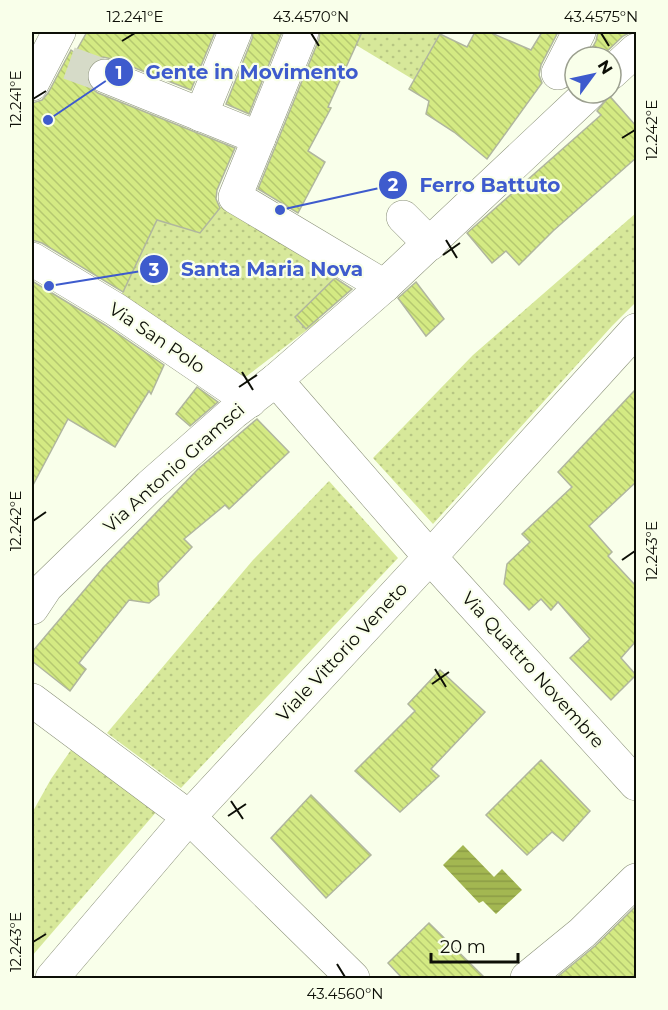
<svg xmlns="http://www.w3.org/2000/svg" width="668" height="1010" font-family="Montserrat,sans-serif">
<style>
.grass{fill:url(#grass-dots)}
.water{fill:url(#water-rules)}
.building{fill:url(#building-back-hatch);stroke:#b0b69e;stroke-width:1.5}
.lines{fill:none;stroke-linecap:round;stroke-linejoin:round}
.minor-tunnel{stroke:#d6dbc8;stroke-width:33;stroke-dasharray:33 16;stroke-linecap:butt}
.minor-casing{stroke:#8a9079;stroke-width:34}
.major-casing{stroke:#8a9079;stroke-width:34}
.minor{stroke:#fff;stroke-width:33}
.major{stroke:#fff;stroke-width:33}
.ticks{fill:none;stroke:#0d0f07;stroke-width:2}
.labels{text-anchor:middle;stroke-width:4.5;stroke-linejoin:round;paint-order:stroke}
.street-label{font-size:18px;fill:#0d0f07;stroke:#f9ffea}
.leader{fill:none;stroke:#3e5bcd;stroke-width:2}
.callout-dot{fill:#3e5bcd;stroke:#f9ffea;stroke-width:2}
.mark-label{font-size:18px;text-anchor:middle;font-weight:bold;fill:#fff}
.callout-label{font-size:20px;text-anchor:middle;font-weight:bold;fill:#3e5bcd;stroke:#f9ffea;stroke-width:4.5;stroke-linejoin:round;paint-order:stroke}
.neatline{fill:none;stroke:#0d0f07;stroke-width:2}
.ticks-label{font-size:15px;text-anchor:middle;fill:#0d0f07}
</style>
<defs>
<pattern id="grass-dots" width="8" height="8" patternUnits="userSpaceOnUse" patternTransform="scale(1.5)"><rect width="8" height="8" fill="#d7e89a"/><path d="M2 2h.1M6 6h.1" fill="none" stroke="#b7c683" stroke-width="1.8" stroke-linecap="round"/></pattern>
<pattern id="water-rules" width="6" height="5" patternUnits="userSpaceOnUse" patternTransform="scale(1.5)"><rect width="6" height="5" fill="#a3b751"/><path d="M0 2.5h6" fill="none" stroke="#8b9c45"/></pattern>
<pattern id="building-back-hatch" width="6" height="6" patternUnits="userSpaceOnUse" patternTransform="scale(1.5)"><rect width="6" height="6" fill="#d4ea83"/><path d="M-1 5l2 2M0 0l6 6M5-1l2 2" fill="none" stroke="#b5c870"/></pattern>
</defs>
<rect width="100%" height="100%" fill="#f9ffea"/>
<!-- grass -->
<g class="grass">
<polygon points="362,32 441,32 414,80 356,45"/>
<polygon points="228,198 343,270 305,308 320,320 239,382 117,304 157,220 200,233"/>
<polygon points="636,213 636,302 612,326 433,524 373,458 473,355"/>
<polygon points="329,481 398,558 181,788 107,733 253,560"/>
<polygon points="73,747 157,811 32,956 32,813 51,779"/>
</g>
<!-- water -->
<polygon class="water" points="463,845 494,877 502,869 522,890 496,914 483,901 479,903 443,865"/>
<!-- building -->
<g class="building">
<polygon points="87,32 215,32 191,90 112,59 103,57 93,62 87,70 87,79 91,88 98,93 235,148 217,190 216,199 220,208 200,233 157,220 123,292 42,243 32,240 32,103 42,100 48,93 71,50 75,53"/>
<polygon points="253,32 282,32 249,114 226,104 252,39"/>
<polygon points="320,32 362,32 328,107 331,108 308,151 325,162 298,213 258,189 319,39"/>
<polygon points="475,32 489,32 531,50 542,32 558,32 541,65 539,75 542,83 487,159 454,132 426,114 429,101 409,89 440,34 467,47"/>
<polygon points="598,32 636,32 631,32 623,36 601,57 587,57 596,41"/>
<polygon points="607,93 636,126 636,158 553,231 519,265 506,251 492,263 467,233 601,115 597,111 607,99"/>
<polygon points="335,278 352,289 306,329 295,317"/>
<polygon points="32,281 105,325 164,365 151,394 149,391 115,447 68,419 32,487"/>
<polygon points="416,282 444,319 426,336 398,298"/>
<polygon points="197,387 218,402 190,426 176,414"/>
<polygon points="636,389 636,482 589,526 612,552 608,556 636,586 636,641 621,658 636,675 611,700 570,658 590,639 558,602 551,610 541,599 529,610 504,584 507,564 530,542 522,534 572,487 558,472"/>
<polygon points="257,419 289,452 229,509 225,505 184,539 192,547 158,583 159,595 149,603 129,600 79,663 86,669 70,691 32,661 32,652 103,568 198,469"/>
<polygon points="440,670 485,712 431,769 439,776 400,812 355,771 415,711 408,704"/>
<polygon points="541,760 590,811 563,841 552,832 527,855 486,815"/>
<polygon points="311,795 371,855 326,898 271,838"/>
<polygon points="636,906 636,978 556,978 595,946"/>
<polygon points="429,923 485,978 402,978 388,963"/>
</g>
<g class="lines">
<!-- minor-tunnel -->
<polyline class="minor-tunnel" points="69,63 105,76"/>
<!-- minor casing -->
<g class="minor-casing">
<g id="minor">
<polyline points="302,32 235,197 384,286"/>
<polyline points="558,73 579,32"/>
<polyline points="611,73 636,50"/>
<polyline points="105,76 259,138"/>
<polyline points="32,84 59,32"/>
<polyline points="201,115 235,32"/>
<polyline points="403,217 430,244"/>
<polyline points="32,259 115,309 250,401"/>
<polyline points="276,380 430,557 636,784"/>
<polyline points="32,608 46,587 150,486 233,413 276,380 384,286 589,93"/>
<polyline points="32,700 189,817 353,978"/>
<polyline points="527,978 582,933 636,880"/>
</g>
</g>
<!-- major casing -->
<g class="major-casing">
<polyline id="major" points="52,978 189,817 430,557 636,330"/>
</g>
<!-- minor -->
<use href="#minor" class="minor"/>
<!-- major -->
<use href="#major" class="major"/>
</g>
<!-- ticks -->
<path class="ticks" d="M311 33 319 46M601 33 609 46M122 41 135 33M33 99 46 91M622 138 635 130M446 240 457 258M443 255 460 243M242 372 253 390M239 387 257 375M33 521 46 512M622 560 635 551M435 669 446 687M432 684 449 672M231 801 243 819M228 816 246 804M33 942 46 934M337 964 345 977"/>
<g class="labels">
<!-- street labels -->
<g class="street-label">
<text transform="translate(157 338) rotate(34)" y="6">Via San Polo</text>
<text transform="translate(174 468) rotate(-42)" y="6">Via Antonio Gramsci</text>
<text transform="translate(342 652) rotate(-47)" y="6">Viale Vittorio Veneto</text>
<text transform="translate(533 670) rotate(48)" y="6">Via Quattro Novembre</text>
</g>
</g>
<!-- callouts -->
<path class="leader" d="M48 120L119 72M280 210L393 185M49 286L154 269"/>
<g class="callout-dot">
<circle cx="48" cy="120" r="6"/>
<circle cx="280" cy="210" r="6"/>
<circle cx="49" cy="286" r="6"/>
<circle cx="119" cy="72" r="15"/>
<circle cx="393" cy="185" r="15"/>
<circle cx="154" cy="269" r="15"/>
</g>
<g class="mark-label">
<text x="119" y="79">1</text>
<text x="393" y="191">2</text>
<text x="154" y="276">3</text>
</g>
<g class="callout-label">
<text x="252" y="79">Gente in Movimento</text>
<text x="490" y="192">Ferro Battuto</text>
<text x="272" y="276">Santa Maria Nova</text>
</g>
<!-- border -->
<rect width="668" height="1010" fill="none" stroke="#f9ffea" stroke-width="66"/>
<!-- north arrow -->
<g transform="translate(593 75) rotate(57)"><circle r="28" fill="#f9ffea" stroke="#9b9f8f" stroke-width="1.5"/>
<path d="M0-4.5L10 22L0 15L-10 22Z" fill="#3e5bcd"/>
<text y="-9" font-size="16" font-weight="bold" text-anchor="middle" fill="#0d0f07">N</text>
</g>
<!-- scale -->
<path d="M431 953v9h87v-9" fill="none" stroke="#0d0f07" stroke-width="3"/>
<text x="440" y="953" font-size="18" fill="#0d0f07" stroke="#f9ffea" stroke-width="4.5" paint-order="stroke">20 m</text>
<rect x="33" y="33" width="602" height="944" class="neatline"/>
<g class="ticks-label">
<text x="135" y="22">12.241°E</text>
<text x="311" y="22">43.4570°N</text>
<text x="601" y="22">43.4575°N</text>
<text transform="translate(16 99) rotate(-90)" y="5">12.241°E</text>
<text transform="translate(652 130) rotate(-90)" y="5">12.242°E</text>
<text transform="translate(16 521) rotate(-90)" y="5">12.242°E</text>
<text transform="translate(652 551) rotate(-90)" y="5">12.243°E</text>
<text transform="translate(16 942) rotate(-90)" y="5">12.243°E</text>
<text x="345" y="999">43.4560°N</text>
</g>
</svg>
